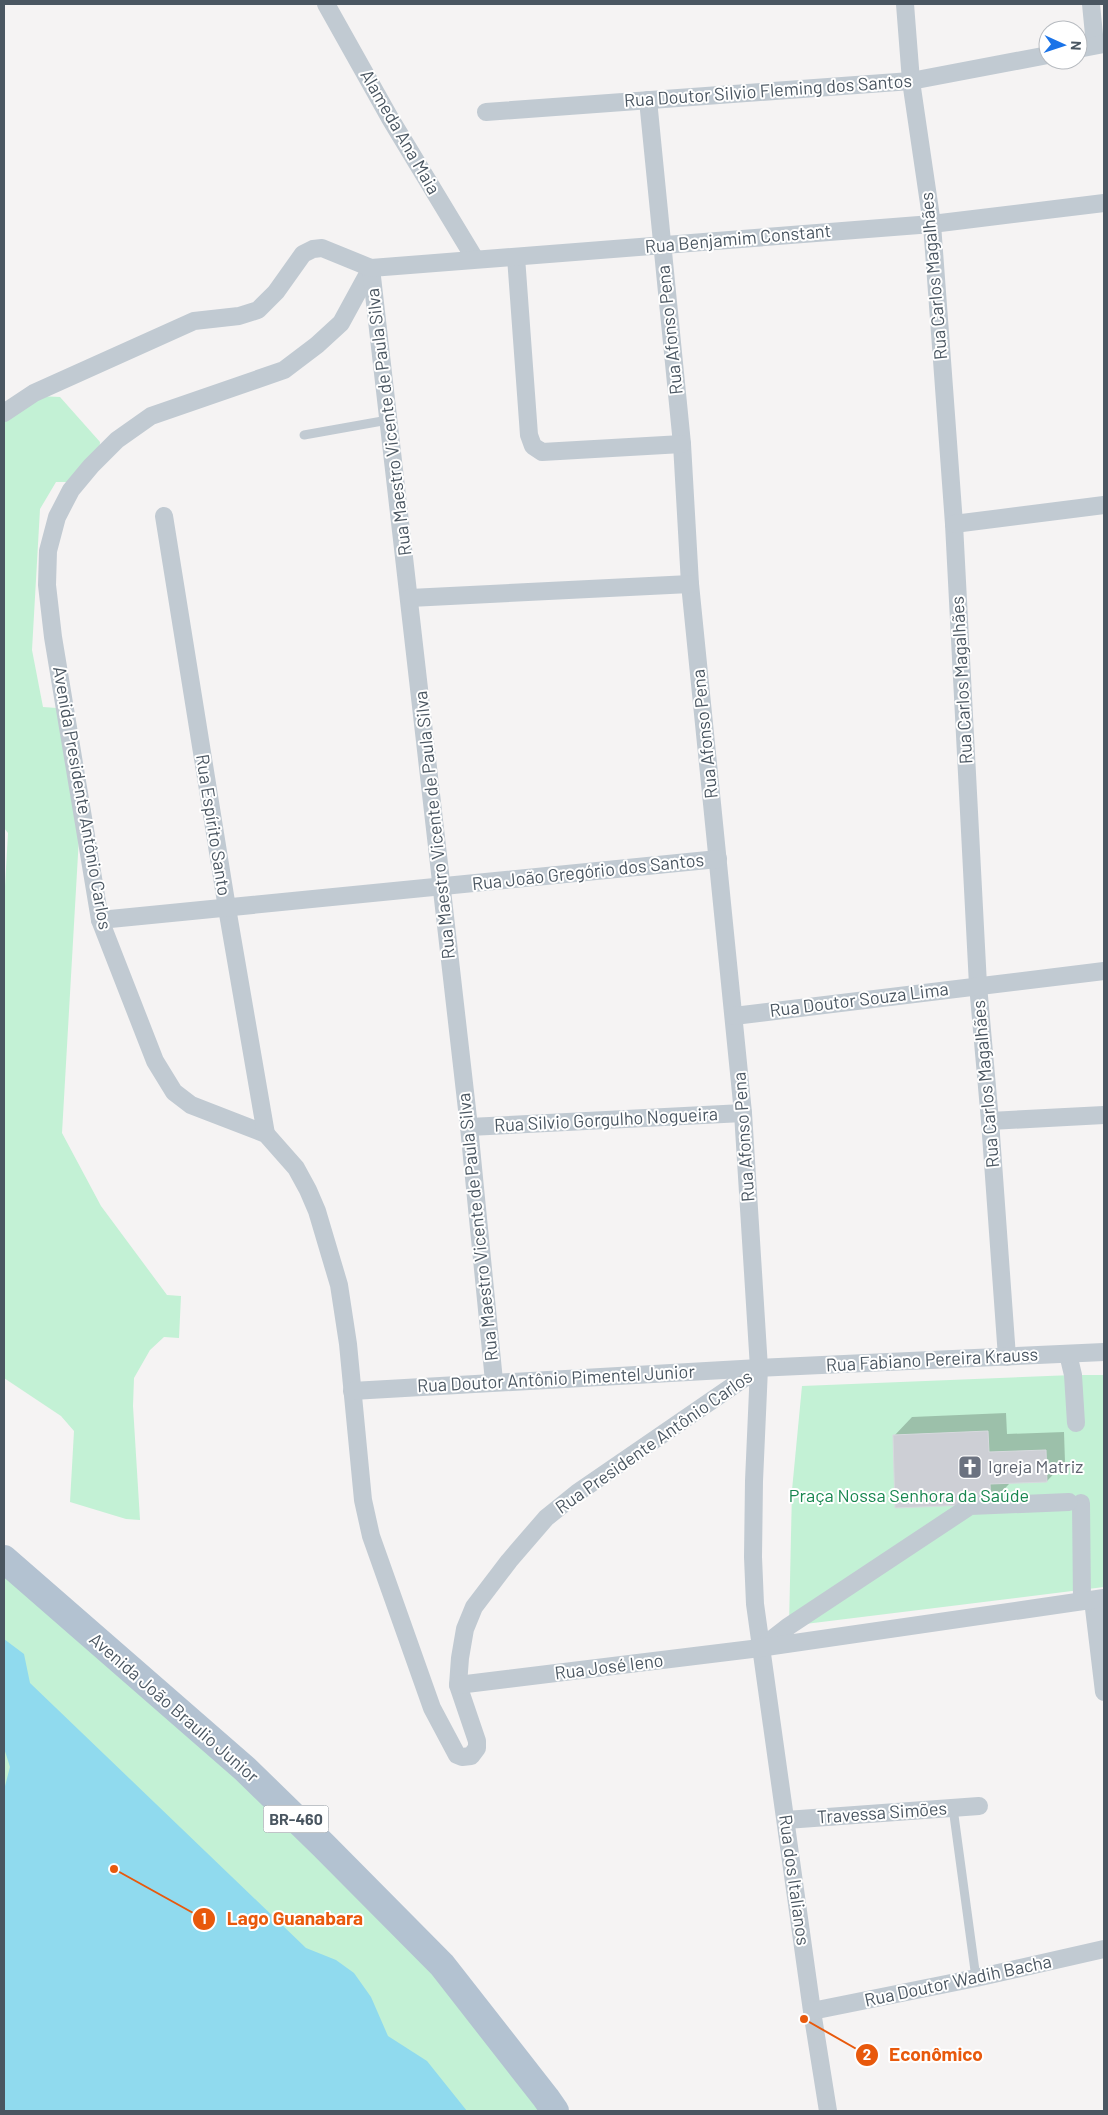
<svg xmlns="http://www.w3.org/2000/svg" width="1108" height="2115" font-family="Barlow,sans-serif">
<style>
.green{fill:#c3f1d5}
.water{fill:#90daee}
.shadow{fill:#0003}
.building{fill:#cdcfd5;stroke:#d7d9de}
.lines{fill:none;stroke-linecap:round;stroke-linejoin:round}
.lane{stroke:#c1cad2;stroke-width:9}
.street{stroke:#c1cad2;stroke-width:18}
.primary{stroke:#b3c2d1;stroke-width:28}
.labels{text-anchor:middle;stroke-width:4;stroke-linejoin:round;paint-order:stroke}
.shield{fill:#fff;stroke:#808990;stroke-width:1}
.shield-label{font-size:16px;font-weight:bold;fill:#4a5661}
.street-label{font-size:18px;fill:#4a5661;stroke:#fff}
.worship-label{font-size:18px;fill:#5b616d;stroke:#fff;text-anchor:start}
.park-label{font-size:18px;fill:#17864f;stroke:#fff}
.leader{fill:none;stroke:#e8590c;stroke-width:2}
.callout-dot{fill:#e8590c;stroke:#fff;stroke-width:2}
.mark-label{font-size:15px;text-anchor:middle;font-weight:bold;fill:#fff}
.callout-label{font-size:19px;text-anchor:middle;font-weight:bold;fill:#e8590c;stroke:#fff;stroke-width:4;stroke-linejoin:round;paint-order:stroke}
</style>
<rect width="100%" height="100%" fill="#f5f3f3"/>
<!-- green -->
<g class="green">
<polygon points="18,395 60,397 100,442 99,456 70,482 56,482 40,509 32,650 43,707 57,708 79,837 62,1133 101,1206 167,1295 181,1296 179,1338 164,1337 150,1350 134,1378 133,1406 140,1520 126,1519 70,1502 74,1431 61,1416 4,1378 4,904 8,833 4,828 4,407"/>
<polygon points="1073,1375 1104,1375 1104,1587 789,1626 792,1490 802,1386"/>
<polygon points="4,1559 323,1845 555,2111 4,2111"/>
</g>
<!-- water -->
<polygon class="water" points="4,1639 24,1654 30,1683 306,1948 336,1960 354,1973 371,1997 388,2036 427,2061 467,2111 4,2111 4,1790 10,1767 4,1748"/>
<!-- shadow -->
<polygon class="shadow" points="1006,1413 1007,1434 1064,1432 1065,1462 1047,1481 1009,1482 1009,1484 991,1503 894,1436 912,1417"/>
<!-- building -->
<polygon class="building" points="988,1431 989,1452 1046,1450 1047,1482 990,1484 991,1504 895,1508 893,1435"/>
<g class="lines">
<!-- lane -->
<g class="lane">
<polyline points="304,435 388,420"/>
<polyline points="953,1808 976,1978"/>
</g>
<!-- street -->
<g class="street">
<polyline points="326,4 391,120 475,259"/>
<polyline points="905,4 911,81 932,224 954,524 978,985 990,1121 1007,1357"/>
<polyline points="1091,4 1095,45"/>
<polyline points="1078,49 1104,44"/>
<polyline points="648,100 682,444 690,584 743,1113 759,1368 754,1481 753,1557 755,1604 812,2011 828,2111"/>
<polyline points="486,112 911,81 1048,55"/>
<polyline points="516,257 529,435 533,446 542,452 682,444"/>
<polyline points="371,268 341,323 317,345 284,370 151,416 117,440 91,466 71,490 57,517 48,551 47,585 53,637 100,920 155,1061 174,1092 191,1105 266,1134 296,1168 308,1190 317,1211 339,1285 348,1344 363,1500 371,1536 432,1708 457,1755 462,1757 471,1756 477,1748 477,1741 458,1685 460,1658 465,1629 474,1607 509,1561 546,1518 577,1493 759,1368"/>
<polyline points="371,268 469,1127 494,1381"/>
<polyline points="4,413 34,393 194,321 239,316 258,310 276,292 303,254 313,249 322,248 371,268 932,224 1104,203"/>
<polyline points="164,516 227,908 266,1134"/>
<polyline points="954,524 1104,505"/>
<polyline points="410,598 690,584"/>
<polyline points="100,920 718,859"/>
<polyline points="734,1016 1104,971"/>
<polyline points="990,1121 1104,1115"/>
<polyline points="469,1127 743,1113"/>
<polyline points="1068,1354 1073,1375 1076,1423"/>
<polyline points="352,1391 759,1368 1104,1352"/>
<polyline points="1081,1503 1082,1601"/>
<polyline points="1093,1600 1104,1692"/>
<polyline points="763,1646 789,1626 970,1506 1069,1502"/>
<polyline points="458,1685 760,1648 1104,1598"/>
<polyline points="786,1820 979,1806"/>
<polyline points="812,2011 976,1978 1104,1949"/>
</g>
<!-- primary -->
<polyline class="primary" points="4,1559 245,1769 323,1845 442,1965 546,2098 555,2111"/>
</g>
<!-- icons -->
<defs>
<g id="church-square" transform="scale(1.25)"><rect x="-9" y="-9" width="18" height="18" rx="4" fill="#6b7280" stroke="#fff"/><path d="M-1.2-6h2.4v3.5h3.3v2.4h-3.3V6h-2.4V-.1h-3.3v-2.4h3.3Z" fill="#fff"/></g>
</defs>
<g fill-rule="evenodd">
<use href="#church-square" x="970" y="1467"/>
</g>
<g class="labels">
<!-- shield labels -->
<rect class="shield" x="263.5" y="1805.5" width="65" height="27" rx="4"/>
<g class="shield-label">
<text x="296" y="1825">BR-460</text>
</g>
<!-- street labels -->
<g class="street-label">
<text transform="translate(768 91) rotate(-4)" y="6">Rua Doutor Silvio Fleming dos Santos</text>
<text transform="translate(400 132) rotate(60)" y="6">Alameda Ana Maia</text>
<text transform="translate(738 239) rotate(-5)" y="6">Rua Benjamim Constant</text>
<text transform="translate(934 276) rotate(-95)" y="6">Rua Carlos Magalhães</text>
<text transform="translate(670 330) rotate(-96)" y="6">Rua Afonso Pena</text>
<text transform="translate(389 422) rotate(-97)" y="6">Rua Maestro Vicente de Paula Silva</text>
<text transform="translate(962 680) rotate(-93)" y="6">Rua Carlos Magalhães</text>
<text transform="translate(705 734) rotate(-96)" y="6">Rua Afonso Pena</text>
<text transform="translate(82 798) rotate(80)" y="6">Avenida Presidente Antônio Carlos</text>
<text transform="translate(213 825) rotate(81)" y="6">Rua Espírito Santo</text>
<text transform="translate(435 825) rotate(-96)" y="6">Rua Maestro Vicente de Paula Silva</text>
<text transform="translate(588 872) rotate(-6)" y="6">Rua João Gregório dos Santos</text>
<text transform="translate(859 1000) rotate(-7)" y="6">Rua Doutor Souza Lima</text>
<text transform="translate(986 1084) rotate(-95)" y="6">Rua Carlos Magalhães</text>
<text transform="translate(606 1120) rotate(-3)" y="6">Rua Silvio Gorgulho Nogueira</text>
<text transform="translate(744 1137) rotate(-94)" y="6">Rua Afonso Pena</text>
<text transform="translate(478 1227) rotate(-96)" y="6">Rua Maestro Vicente de Paula Silva</text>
<text transform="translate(932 1360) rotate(-3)" y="6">Rua Fabiano Pereira Krauss</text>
<text transform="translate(556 1379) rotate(-3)" y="6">Rua Doutor Antônio Pimentel Junior</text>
<text transform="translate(654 1442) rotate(-35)" y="6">Rua Presidente Antônio Carlos</text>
<text transform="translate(609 1667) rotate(-7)" y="6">Rua José Ieno</text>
<text transform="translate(174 1708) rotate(41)" y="6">Avenida João Braulio Junior</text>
<text transform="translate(882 1813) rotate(-4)" y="6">Travessa Simões</text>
<text transform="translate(794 1880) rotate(82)" y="6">Rua dos Italianos</text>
<text transform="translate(958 1981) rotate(-12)" y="6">Rua Doutor Wadih Bacha</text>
</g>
<!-- worship labels -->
<g class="worship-label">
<text x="988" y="1473">Igreja Matriz</text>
</g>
<!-- park labels -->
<g class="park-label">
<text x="909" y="1502">Praça Nossa Senhora da Saúde</text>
</g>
</g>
<!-- callouts -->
<path class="leader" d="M114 1869L204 1919M804 2019L867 2055"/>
<g class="callout-dot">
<circle cx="114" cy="1869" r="5"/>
<circle cx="804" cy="2019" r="5"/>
<circle cx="204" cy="1919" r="12"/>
<circle cx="867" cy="2055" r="12"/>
</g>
<g class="mark-label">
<text x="204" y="1924">1</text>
<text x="867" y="2060">2</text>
</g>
<g class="callout-label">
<text x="295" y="1925">Lago Guanabara</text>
<text x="936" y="2061">Econômico</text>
</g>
<!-- border -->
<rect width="1108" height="2115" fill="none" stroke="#4a5661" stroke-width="10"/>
<!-- north arrow -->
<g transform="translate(1063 45) rotate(93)"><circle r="24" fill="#ffffff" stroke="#b7bbc0"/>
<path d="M0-4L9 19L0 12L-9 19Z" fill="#1a73e8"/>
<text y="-8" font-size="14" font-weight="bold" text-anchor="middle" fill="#4a5661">N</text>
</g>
</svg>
